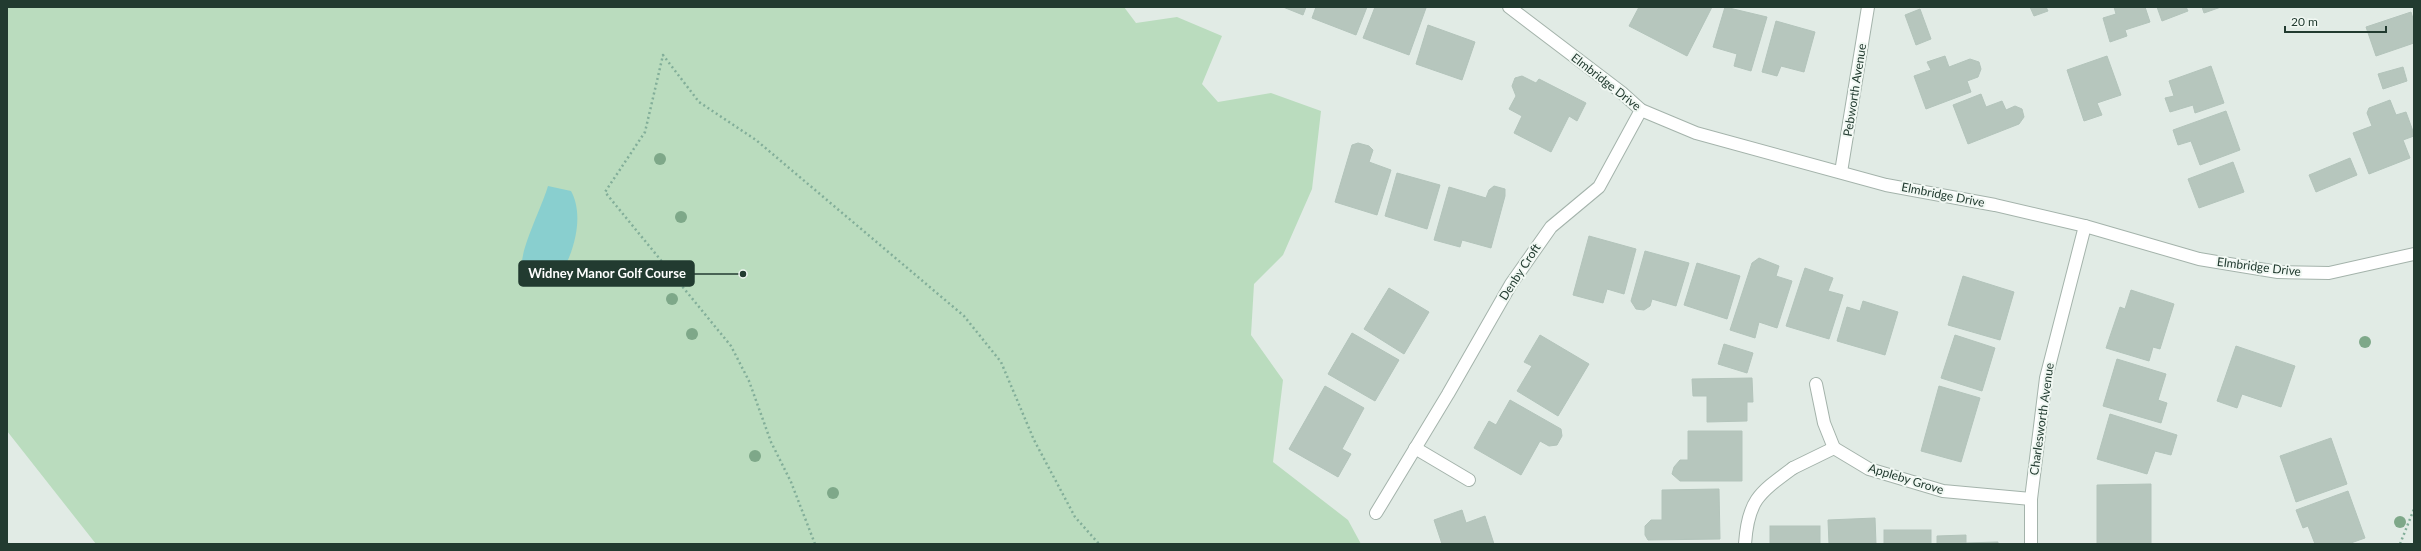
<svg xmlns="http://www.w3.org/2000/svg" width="2421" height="551" font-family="Lato,sans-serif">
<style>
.green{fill:#badcbe}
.water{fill:#89cfcf}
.building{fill:#b6c6bd;stroke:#b3c4bb}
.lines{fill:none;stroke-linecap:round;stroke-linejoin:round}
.service-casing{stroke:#a4b3ab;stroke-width:14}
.minor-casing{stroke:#a4b3ab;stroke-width:14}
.path{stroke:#82ae99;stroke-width:2.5;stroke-dasharray:2 3;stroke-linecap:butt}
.service{stroke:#fff;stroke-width:12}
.minor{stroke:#fff;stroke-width:12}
.tree{fill:#7ea889}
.labels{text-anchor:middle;stroke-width:4;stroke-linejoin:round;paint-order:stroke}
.street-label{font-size:12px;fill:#223b30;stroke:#f1f8f3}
.leader{fill:none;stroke:#223b30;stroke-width:1.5}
.callout-dot{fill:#223b30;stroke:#f1f8f3;stroke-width:1.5}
.callout{fill:#223b30;stroke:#223b30;stroke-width:1.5}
.callout-label{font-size:13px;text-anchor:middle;font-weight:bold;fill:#fff}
</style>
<rect width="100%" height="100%" fill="#e1ebe5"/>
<!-- green -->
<polygon class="green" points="7,7 1124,7 1136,23 1177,17 1222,36 1202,84 1218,102 1271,93 1321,111 1312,189 1283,255 1254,284 1251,335 1283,380 1273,462 1348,520 1361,544 96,544 7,431"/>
<!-- water -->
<path class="water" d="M548 186 571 191C586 218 572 261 554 284 541 284 524 283 522 266 520 250 543 204 548 186Z"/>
<!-- building -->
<g class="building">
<polygon points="1283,7 1306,7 1303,15"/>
<polygon points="1316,7 1367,7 1356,35 1312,18"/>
<polygon points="1375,7 1426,8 1409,55 1363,38"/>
<polygon points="1639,7 1712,7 1687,56 1629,26"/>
<polygon points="1725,7 1767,17 1751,71 1734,66 1737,54 1713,47"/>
<polygon points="2030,7 2046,7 2048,11 2034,16"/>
<polygon points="2114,7 2145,7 2150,22 2125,30 2127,36 2110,42 2103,18 2116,14"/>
<polygon points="2157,7 2186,7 2188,11 2162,21"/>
<polygon points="2202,7 2221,7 2204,13"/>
<polygon points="1920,9 1931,39 1916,45 1905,15"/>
<polygon points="2411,12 2414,22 2414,43 2376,56 2366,27"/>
<polygon points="1776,21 1815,32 1804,72 1781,66 1777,76 1762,72"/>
<polygon points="1428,25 1475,42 1462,80 1416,64"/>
<polygon points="1945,56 1949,67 1970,59 1979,62 1981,69 1978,77 1967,81 1971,92 1926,109 1914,76 1931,70 1927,62"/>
<polygon points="2107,56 2121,95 2097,103 2102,115 2084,121 2067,70"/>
<polygon points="2211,66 2224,103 2195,113 2193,105 2170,112 2165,98 2174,96 2169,81"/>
<polygon points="2403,67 2407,81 2383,89 2378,74"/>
<polygon points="1522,76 1536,83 1539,79 1586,103 1577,121 1569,116 1551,152 1514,133 1522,116 1509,109 1516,96 1512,86 1515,78"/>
<polygon points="1981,94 1986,107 2002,101 2006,110 2015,106 2022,109 2024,117 2019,124 1968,144 1953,105"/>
<polygon points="2390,100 2396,115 2406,112 2414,134 2414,136 2403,140 2410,158 2369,174 2353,133 2372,126 2367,113 2369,108"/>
<polygon points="2226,111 2240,150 2200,165 2191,141 2178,145 2173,130"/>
<polygon points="1358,143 1369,146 1373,150 1369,162 1391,170 1377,215 1335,202 1352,145"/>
<polygon points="2350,158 2357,175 2316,192 2309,175"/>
<polygon points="2233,162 2244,192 2199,208 2188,179"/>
<polygon points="1397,173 1440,185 1427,229 1385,216"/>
<polygon points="1494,186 1505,189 1505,196 1491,248 1462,240 1460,247 1434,240 1449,187 1486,198 1489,190"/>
<polygon points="1589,236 1636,249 1624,294 1607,289 1603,303 1573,295"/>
<polygon points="1645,251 1689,263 1676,306 1652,299 1650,306 1644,310 1636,309 1631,301"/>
<polygon points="1759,258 1779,266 1776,276 1792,281 1777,328 1759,322 1755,338 1730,330 1752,263"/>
<polygon points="1697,263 1740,276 1727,319 1684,305"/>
<polygon points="1805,268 1833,278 1828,291 1843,295 1829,339 1786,326"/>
<polygon points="1963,276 2014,292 2000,340 1948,325"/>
<polygon points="1389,288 1429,312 1404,354 1364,329"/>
<polygon points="2131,290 2174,304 2160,349 2153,347 2149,361 2106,348 2120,307 2125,309"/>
<polygon points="1863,301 1898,312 1885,355 1837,341 1847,307 1860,311"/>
<polygon points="1352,333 1399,360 1375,401 1328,374"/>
<polygon points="1540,335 1589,364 1558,416 1517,391 1532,366 1524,362"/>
<polygon points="1955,335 1995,348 1982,391 1941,378"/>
<polygon points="1724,344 1753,353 1747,373 1718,364"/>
<polygon points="2236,346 2295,366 2281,407 2242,394 2237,408 2217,401"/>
<polygon points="2117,359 2166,374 2158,400 2167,403 2161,423 2103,406"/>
<polygon points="1752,378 1753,402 1747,402 1747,421 1707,422 1707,396 1693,396 1692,379"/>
<polygon points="1325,386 1364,408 1342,449 1351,454 1338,477 1289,449"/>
<polygon points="1939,386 1980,398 1961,462 1921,451"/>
<polygon points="1510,400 1561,429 1562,436 1557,445 1549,446 1540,441 1521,475 1474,448 1489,421 1496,425"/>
<polygon points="2110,414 2177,435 2171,455 2155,451 2147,474 2097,459"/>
<polygon points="1688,431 1742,431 1742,481 1680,481 1672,474 1674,467 1680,460 1688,460"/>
<polygon points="2331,438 2347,484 2296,502 2280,456"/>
<polygon points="2151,484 2151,544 2097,544 2097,485"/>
<polygon points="1719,489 1720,539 1648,540 1645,535 1645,526 1651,520 1662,520 1662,490"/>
<polygon points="2348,491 2365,538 2348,544 2315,544 2308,526 2303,528 2296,510"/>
<polygon points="1462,510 1466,523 1485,516 1494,544 1442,544 1434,520"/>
<polygon points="1875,518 1876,544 1829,544 1828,520"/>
<rect x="1770" y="526" width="50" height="18"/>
<rect x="1884" y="530" width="47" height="14"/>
<polygon points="1966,535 1966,543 1998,542 1998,544 1937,544 1937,536"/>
</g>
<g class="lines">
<!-- service casing -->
<g class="service-casing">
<path id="service" d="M1745 544C1748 500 1759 493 1793 468"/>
</g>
<!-- minor casing -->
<g class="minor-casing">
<g id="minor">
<polyline points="1509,7 1621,92 1641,110 1696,133 1886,185 1995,205 2085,226 2199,259 2278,272 2329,273 2414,254"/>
<polyline points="1841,172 1868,7"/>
<polyline points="1816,384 1824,423 1834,448"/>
<polyline points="1415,448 1469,480"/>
<polyline points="1793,468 1834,448 1869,469 1943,491 2031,499"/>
<polyline points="1376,513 1448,394 1511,284 1551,227 1599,187 1641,110"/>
<polyline points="2031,544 2031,499 2046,378 2085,226"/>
</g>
</g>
<!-- path -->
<g class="path">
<polyline points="815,544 791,482 771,442 749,381 731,346 605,192 645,132 663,55 699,102 756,140 964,316 1001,362 1034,440 1075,517 1099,544"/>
<polyline points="2400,544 2414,509"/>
</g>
<!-- service -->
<use href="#service" class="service"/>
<!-- minor -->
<use href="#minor" class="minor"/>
</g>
<!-- trees -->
<g class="tree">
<circle cx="660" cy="159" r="6"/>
<circle cx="681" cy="217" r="6"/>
<circle cx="678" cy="267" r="6"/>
<circle cx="672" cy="299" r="6"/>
<circle cx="692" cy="334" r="6"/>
<circle cx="2365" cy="342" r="6"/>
<circle cx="755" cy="456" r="6"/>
<circle cx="833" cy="493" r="6"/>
<circle cx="2400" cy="522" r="6"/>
</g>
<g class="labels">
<!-- street labels -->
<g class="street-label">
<text transform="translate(1606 82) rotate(38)" y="4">Elmbridge Drive</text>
<text transform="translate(1855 90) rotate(-81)" y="4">Pebworth Avenue</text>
<text transform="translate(1943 195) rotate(11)" y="4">Elmbridge Drive</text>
<text transform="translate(2259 267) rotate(7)" y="4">Elmbridge Drive</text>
<text transform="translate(1520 272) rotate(-57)" y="4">Denby Croft</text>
<text transform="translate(2042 419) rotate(-82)" y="4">Charlesworth Avenue</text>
<text transform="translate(1906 479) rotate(17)" y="4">Appleby Grove</text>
</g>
</g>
<!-- callouts -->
<path class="leader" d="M743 274L694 274"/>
<circle class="callout-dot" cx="743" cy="274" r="4"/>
<rect class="callout" x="519" y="261" width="175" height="25" rx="4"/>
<g class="callout-label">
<text x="607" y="278">Widney Manor Golf Course</text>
</g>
<!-- border -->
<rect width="2421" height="551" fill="none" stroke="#223b30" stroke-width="16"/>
<!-- scale -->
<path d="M2285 26v6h101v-6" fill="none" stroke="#223b30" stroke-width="2"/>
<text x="2291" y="26" font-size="12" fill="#223b30" stroke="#f1f8f3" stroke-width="3" paint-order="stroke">20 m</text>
</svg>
